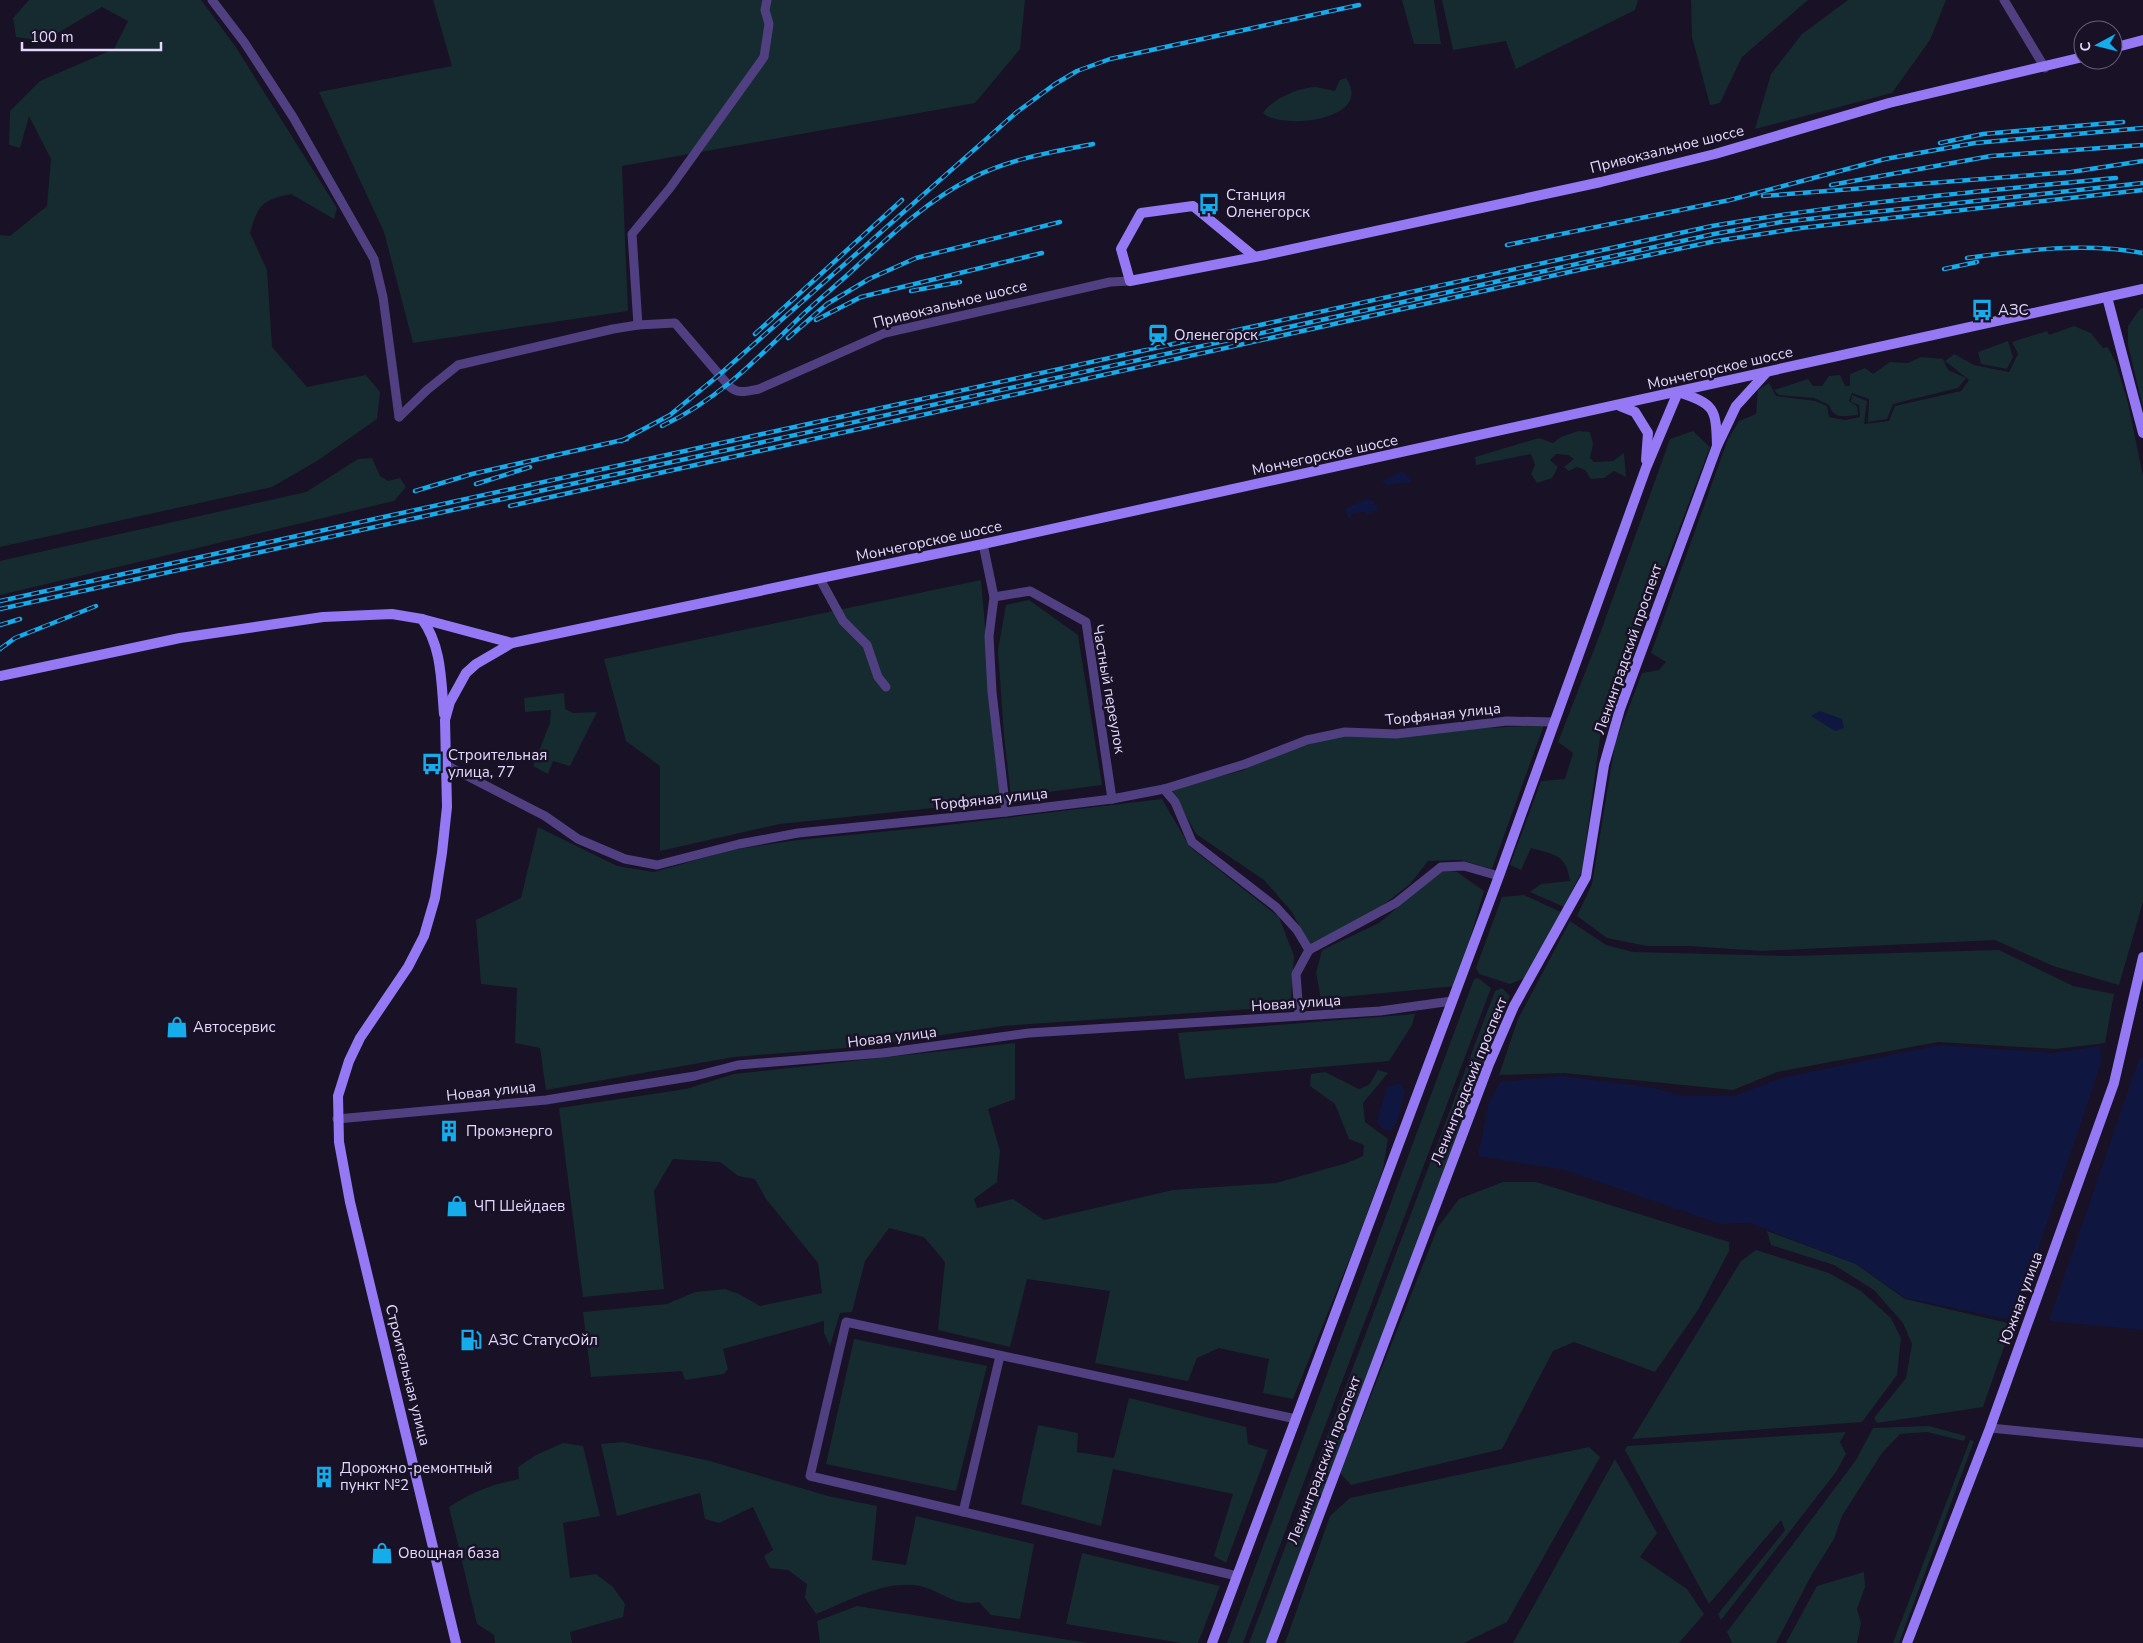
<svg xmlns="http://www.w3.org/2000/svg" width="2143" height="1643" font-family="'Nunito Sans',sans-serif">
<style>
.green{fill:#152b2f}
.water{fill:#0f1741}
.lines{fill:none;stroke-linecap:round;stroke-linejoin:round}
.street{stroke:#504081;stroke-width:9}
.secondary{stroke:#9478f4;stroke-width:10}
.rail-casing{stroke:#15acec;stroke-width:4.5}
.rail{stroke:#191126;stroke-width:2.5;stroke-dasharray:8;stroke-linecap:butt}
.labels{text-anchor:middle;stroke-width:5;stroke-linejoin:round;paint-order:stroke}
.street-label{font-size:15px;fill:#e4d9fc;stroke:#191126}
.poi-label{font-size:15px;fill:#e4d9fc;stroke:#191126;text-anchor:start}
</style>
<rect width="100%" height="100%" fill="#191126"/>
<!-- green -->
<g class="green">
<path d="M29 0H201L235 46 337 208 334 219 291 194C262 200 258 205 250 233L267 270 272 347 307 387 366 375 380 392 377 419 317 461 272 487 0 547V235L10 236 47 206 51 159 29 116 20 148 9 145 10 111 40 81 114 49 128 21 102 7 44 41 16 37 13 18Z"/>
<polygon points="433,0 1025,0 1020,49 975,103 622,166 628,311 413,343 384,232 319,92 452,66"/>
<polygon points="1402,0 1434,0 1441,44 1414,44"/>
<polygon points="1442,0 1638,0 1635,10 1516,69 1506,41 1453,50"/>
<polygon points="1691,0 1808,0 1742,57 1720,103 1710,105 1692,37"/>
<polygon points="1848,0 1946,0 1930,40 1892,93 1755,129 1771,74 1802,34"/>
<path d="M1346 78C1375 121 1280 130 1263 113 1272 99 1299 87 1316 87 1322 88 1329 90 1335 91L1340 80Z"/>
<polygon points="2143,308 2143,408 2128,345 2128,326 2140,309"/>
<polygon points="2074,326 2091,333 2103,348 2108,347 2116,363 2128,403 2143,476 2143,902 2119,985 2053,966 1995,940 1761,951 1689,946 1647,946 1607,938 1577,916 1592,884 1615,744 1642,673 1659,670 1666,662 1651,653 1728,439 1739,421 1756,414 1758,390 1769,383 1776,396 1815,401 1827,406 1829,417 1845,420 1860,417 1859,405 1851,402 1852,395 1867,401 1864,424 1889,421 1895,406 1961,391 1969,380 1945,361 1954,354 1974,365 2009,372 2018,354 2012,342 2047,331 2049,335"/>
<polygon points="2008,341 2013,357 2007,369 1981,364 1978,352"/>
<path d="M1921 357 1943 359 1948 370 1966 378 1958 388 1893 404 1887 419 1868 422 1869 399 1852 393 1849 401 1857 406 1858 415C1844 416 1834 420 1829 405L1814 398 1779 395 1774 390 1808 379 1813 386H1822L1829 376 1840 375 1845 386H1850V374L1865 368 1873 374 1890 362 1908 363Z"/>
<polygon points="1578,431 1590,432 1593,444 1590,458 1594,462 1613,461 1624,453 1626,477 1614,471 1604,478 1591,479 1585,470 1577,467 1569,471 1564,467 1574,459 1568,455 1556,454 1550,460 1558,467 1552,478 1537,483 1531,474 1535,465 1531,454 1476,465 1475,457 1539,438 1553,443 1561,437"/>
<path d="M1693 431 1710 447 1600 738 1582 871 1564 907 1530 892 1541 884 1570 881C1566 854 1555 855 1531 848L1521 870 1510 865 1541 781 1565 779 1573 753 1558 742 1597 642 1670 439Z"/>
<polygon points="372,458 380,476 388,481 400,478 406,487 394,501 0,595 0,561 306,492 358,459"/>
<polygon points="981,580 1000,801 780,824 660,851 660,766 626,741 604,659"/>
<polygon points="1029,600 1078,635 1102,785 1011,797 1004,736 998,650 1006,605"/>
<polygon points="564,693 565,709 573,713 597,712 570,766 553,761 548,774 533,766 550,723 551,710 525,712 524,698"/>
<polygon points="1544,725 1492,869 1461,860 1428,861 1410,884 1364,920 1309,945 1292,912 1264,880 1196,834 1171,789 1241,771 1294,748 1347,735"/>
<polygon points="1162,799 1190,847 1279,917 1294,956 1291,1000 1294,1006 1003,1026 859,1047 734,1057 546,1090 540,1048 515,1043 517,988 481,984 476,920 521,898 538,827 617,866 654,872 731,850 798,840 930,827"/>
<polygon points="1443,870 1457,872 1484,891 1456,986 1321,999 1316,973 1322,950 1379,923"/>
<polygon points="1524,895 1561,912 1525,978 1510,984 1479,974 1476,968 1502,897"/>
<polygon points="1570,921 1606,945 1633,952 1790,956 1999,950 2073,986 2114,994 2105,1043 2056,1049 1938,1042 1777,1072 1733,1090 1564,1073 1499,1075 1518,1019"/>
<polygon points="1478,978 1491,988 1243,1643 1227,1643 1474,979"/>
<polygon points="1502,988 1510,996 1266,1643 1249,1643 1495,991"/>
<polygon points="1415,1014 1412,1025 1389,1061 1185,1079 1178,1033"/>
<polygon points="1015,1043 1015,1099 988,1109 1000,1151 997,1182 974,1199 977,1208 1013,1199 1044,1220 1173,1190 1276,1183 1347,1163 1363,1156 1364,1145 1349,1139 1335,1104 1310,1086 1311,1074 1325,1072 1359,1089 1369,1085 1378,1070 1388,1073 1363,1103 1365,1122 1388,1139 1383,1169 1360,1233 1293,1399 1263,1393 1269,1359 1219,1348 1197,1358 1188,1381 1095,1363 1110,1291 1027,1279 1010,1347 938,1330 945,1262 924,1237 889,1228 865,1261 852,1312 840,1313 830,1346 824,1333 824,1321 723,1349 728,1369 724,1374 685,1380 682,1371 591,1377 583,1312 667,1304 695,1292 725,1289 739,1294 760,1306 822,1293 818,1263 766,1199 755,1179 738,1176 720,1162 673,1159 654,1191 664,1289 583,1297 559,1108 686,1089 734,1074"/>
<polygon points="1503,1182 1536,1182 1729,1242 1729,1251 1698,1310 1655,1372 1574,1342 1553,1351 1502,1449 1351,1485 1340,1473 1438,1227 1459,1199"/>
<polygon points="1767,1231 1856,1264 1905,1299 2012,1324 1983,1407 1877,1423 1874,1418 1906,1378 1912,1344 1903,1323 1874,1290 1834,1265 1771,1245"/>
<polygon points="1756,1250 1829,1273 1861,1291 1891,1318 1901,1338 1897,1375 1862,1422 1632,1439 1741,1261"/>
<polygon points="854,1339 987,1366 956,1491 826,1464"/>
<polygon points="1129,1398 1246,1427 1248,1444 1268,1450 1226,1563 1214,1556 1233,1494 1113,1469 1101,1526 1021,1504 1038,1425 1078,1433 1077,1452 1114,1458"/>
<polygon points="1929,1426 1966,1436 1964,1441 1927,1432 1900,1434 1882,1453 1842,1516 1834,1539 1811,1576 1776,1643 1732,1643 1727,1632 1856,1460 1873,1428"/>
<polygon points="1846,1432 1840,1442 1846,1454 1836,1472 1721,1620 1718,1614 1785,1530 1781,1520 1709,1604 1625,1450 1627,1446"/>
<polygon points="1970,1440 1974,1441 1899,1643 1893,1643"/>
<path d="M623 1442 710 1461 828 1496 877 1506 872 1560 906 1565 916 1516 1034 1544 1020 1619 991 1615 979 1602C954 1607 942 1591 920 1586 885 1579 847 1602 816 1614L805 1598 807 1584 788 1570 770 1568 764 1556 773 1550 753 1507 719 1523 705 1519 700 1493 617 1516 601 1444Z"/>
<path d="M563 1443 583 1446 600 1516 563 1523 570 1578 596 1574 613 1587 625 1604 623 1617 570 1632 572 1643H495L494 1635 477 1624 449 1507C471 1492 493 1484 519 1479L518 1467 536 1455Z"/>
<polygon points="1589,1447 1600,1457 1507,1622 1464,1643 1285,1643 1330,1516 1350,1498"/>
<polygon points="1615,1459 1657,1533 1640,1557 1687,1589 1704,1614 1679,1643 1513,1643"/>
<polygon points="1082,1553 1220,1586 1198,1643 1181,1643 1066,1624"/>
<polygon points="1864,1572 1865,1587 1857,1609 1861,1623 1857,1643 1786,1643 1817,1586"/>
<polygon points="857,1606 1088,1643 820,1643 817,1621"/>
</g>
<!-- water -->
<g class="water">
<polygon points="1403,471 1412,482 1387,485 1382,481"/>
<polygon points="1367,499 1374,501 1374,505 1377,505 1378,513 1374,510 1370,515 1364,512 1352,513 1351,518 1348,518 1345,509"/>
<polygon points="1820,711 1842,719 1844,728 1835,731 1811,716"/>
<polygon points="1940,1045 2054,1053 2100,1046 2102,1060 2018,1309 2006,1319 1905,1298 1856,1264 1750,1223 1720,1224 1565,1170 1478,1156 1489,1102 1500,1082 1563,1076 1654,1088 1683,1096 1734,1096 1781,1078"/>
<polygon points="2143,1057 2143,1330 2049,1321 2139,1059"/>
<polygon points="1400,1083 1405,1091 1397,1121 1391,1131 1383,1129 1377,1122 1387,1087"/>
</g>
<g class="lines">
<!-- street -->
<g class="street">
<polyline points="212,0 244,42 293,117 374,259 383,297 399,417"/>
<polyline points="2004,0 2045,68"/>
<polyline points="638,325 632,234 670,188 764,57 769,24 765,10 767,0"/>
<path d="M399 417 427 390 458 365 613 329 638 325 675 323 729 386C738 395 748 391 759 389L885 333 1110 282 1130 281"/>
<polyline points="983,544 994,597 989,636 992,692 1006,812"/>
<polyline points="820,579 843,621 867,645 878,677 886,687"/>
<polyline points="994,597 1030,591 1086,622 1112,799"/>
<polyline points="446,765 545,816 578,839 625,859 657,865 739,844 798,833 1006,812 1112,799 1164,789 1245,764 1307,740 1345,732 1396,734 1507,721 1553,722"/>
<polyline points="1164,789 1175,802 1192,842 1276,907 1297,930 1309,950 1296,974 1299,1015"/>
<polyline points="1309,950 1396,903 1441,867 1464,866 1499,876"/>
<polyline points="337,1119 546,1100 695,1076 738,1065 883,1053 1029,1033 1380,1011 1452,1001"/>
<polyline points="1990,1428 2143,1443"/>
<polyline points="963,1512 1000,1356"/>
<polyline points="1237,1576 810,1476 846,1322 1296,1419"/>
</g>
<!-- secondary -->
<g class="secondary">
<polyline points="2113,48 2143,40"/>
<polyline points="1255,257 1193,206 1141,213 1121,249 1130,281 1265,255 1601,182 1715,154 1889,103 2083,57"/>
<polyline points="2107,297 2143,433"/>
<polyline points="1620,406 1635,412 1648,433 1646,460"/>
<path d="M422 619C442 647 441 680 444 714"/>
<polyline points="0,676 180,638 323,617 392,614 422,619 512,643"/>
<polyline points="456,1643 350,1202 339,1142 338,1096 349,1061 360,1038 408,967 424,936 435,898 442,853 447,807 445,720 450,702 466,673 476,664 512,643 983,544 2143,289"/>
<path d="M1212 1643 1499 876 1646 468 1678 392C1715 404 1716 408 1717 446"/>
<polyline points="1271,1643 1489,1064 1514,1006 1586,877 1604,765 1620,709 1717,446 1736,406 1766,373"/>
<polyline points="1907,1643 1990,1428 2114,1083 2143,957"/>
</g>
<!-- rail casing -->
<g class="rail-casing">
<g id="rail">
<polyline points="1940,143 1983,134 2123,122"/>
<polyline points="1831,185 1991,156 2143,145"/>
<polyline points="1763,196 2071,172 2143,161"/>
<polyline points="1507,245 1730,200 1885,159 1975,143 2143,128"/>
<path d="M1967 258C2025 250 2085 242 2143 253"/>
<polyline points="1944,269 1977,262"/>
<polyline points="911,291 960,282"/>
<polyline points="816,320 861,297 1042,253"/>
<polyline points="755,334 902,200"/>
<polyline points="788,338 827,304 869,279 916,258 1060,222"/>
<path d="M662 426C717 400 753 363 796 321 814 303 836 286 855 268 891 235 928 200 972 178 1009 159 1052 152 1093 144"/>
<polyline points="621,441 670,415 719,375 1017,112 1055,84 1077,71 1110,59 1359,5"/>
<polyline points="476,484 530,467"/>
<polyline points="415,491 472,474 627,439"/>
<polyline points="510,506 1592,267 1716,241 1801,228 2143,190"/>
<path d="M0 601 1712 226C1846 203 1981 191 2116 178"/>
<polyline points="0,609 1714,234 1781,222 2143,183"/>
<polyline points="0,625 20,619"/>
<polyline points="0,649 15,638 96,606"/>
</g>
</g>
<!-- rail -->
<use href="#rail" class="rail"/>
</g>
<!-- icons -->
<defs>
<g id="bus-bare" transform="scale(1.725)"><path d="M-5-6H5V4H4V6H2V4H-2V6H-4V4H-5ZM-3.5-4V0h7V-4ZM-3.5 1.2v1.5H-2V1.2ZM2 1.2v1.5H3.5V1.2Z" fill="#15acec" stroke="#191126" stroke-width="2.5" paint-order="stroke"/></g>
<g id="station-bare" transform="scale(1.725)"><path d="M-3-6H3Q5-6 5-4V2Q5 4 3 4L4.5 6H3L1.5 4h-3L-3 6H-4.5L-3 4Q-5 4-5 2V-4Q-5-6-3-6ZM-3.5-4v3h7v-3ZM-3.5 1v1.5H-2V1ZM2 1v1.5H3.5V1Z" fill="#15acec" stroke="#191126" stroke-width="2.5" paint-order="stroke"/></g>
<g id="shop-bare" transform="scale(1.725)"><path d="M-5-2.5h2.3a2.7 3.5 0 0 1 5.4 0H5L5.5 6h-11ZM-1.5-2.5h3a1.5 2.3 0 0 0-3 0Z" fill="#15acec" stroke="#191126" stroke-width="2.5" paint-order="stroke"/></g>
<g id="building-bare" transform="scale(1.725)"><path d="M-4-6H4V6H1V3H-1V6H-4ZM-2.5-4.3h1.7v1.8h-1.7ZM.8-4.3h1.7v1.8H.8ZM-2.5-1h1.7V.8h-1.7ZM.8-1h1.7V.8H.8Z" fill="#15acec" stroke="#191126" stroke-width="2.5" paint-order="stroke"/></g>
<g id="fuel-bare" transform="scale(1.725)"><path d="M-5.5-6h7V0h2V4h1.3V-2.5L3-4.5l.8-.8L6-3V5H2.5V1h-1V6h-7ZM-4.2-4.7v3.2H.2V-4.7Z" fill="#15acec" stroke="#191126" stroke-width="2.5" paint-order="stroke"/></g>
</defs>
<g fill-rule="evenodd">
<use href="#bus-bare" x="1209" y="204"/>
<use href="#bus-bare" x="1982" y="310"/>
<use href="#station-bare" x="1158" y="335"/>
<use href="#bus-bare" x="432" y="764"/>
<use href="#shop-bare" x="177" y="1027"/>
<use href="#building-bare" x="449" y="1131"/>
<use href="#shop-bare" x="457" y="1206"/>
<use href="#fuel-bare" x="471" y="1340"/>
<use href="#building-bare" x="324" y="1477"/>
<use href="#shop-bare" x="382" y="1553"/>
</g>
<g class="labels">
<!-- street labels -->
<g class="street-label">
<text transform="translate(1667 149) rotate(-14)" y="5">Привокзальное шоссе</text>
<text transform="translate(950 304) rotate(-14)" y="5">Привокзальное шоссе</text>
<text transform="translate(1720 368) rotate(-13)" y="5">Мончегорское шоссе</text>
<text transform="translate(1325 455) rotate(-12)" y="5">Мончегорское шоссе</text>
<text transform="translate(929 541) rotate(-12)" y="5">Мончегорское шоссе</text>
<text transform="translate(1628 649) rotate(-71)" y="5">Ленинградский проспект</text>
<text transform="translate(1109 689) rotate(80)" y="5">Частный переулок</text>
<text transform="translate(1443 714) rotate(-6)" y="5">Торфяная улица</text>
<text transform="translate(990 799) rotate(-6)" y="5">Торфяная улица</text>
<text transform="translate(1296 1003) rotate(-4)" y="5">Новая улица</text>
<text transform="translate(892 1037) rotate(-7)" y="5">Новая улица</text>
<text transform="translate(1469 1081) rotate(-68)" y="5">Ленинградский проспект</text>
<text transform="translate(491 1091) rotate(-6)" y="5">Новая улица</text>
<text transform="translate(2021 1298) rotate(-70)" y="5">Южная улица</text>
<text transform="translate(408 1375) rotate(76)" y="5">Строительная улица</text>
<text transform="translate(1324 1460) rotate(-69)" y="5">Ленинградский проспект</text>
</g>
<!-- poi labels -->
<g class="poi-label">
<text x="1226" y="200">Станция<tspan x="1226" dy="17">Оленегорск</tspan></text>
<text x="1998" y="315">АЗС</text>
<text x="1174" y="340">Оленегорск</text>
<text x="448" y="760">Строительная<tspan x="448" dy="17">улица, 77</tspan></text>
<text x="193" y="1032">Автосервис</text>
<text x="466" y="1136">Промэнерго</text>
<text x="474" y="1211">ЧП Шейдаев</text>
<text x="488" y="1345">АЗС СтатусОйл</text>
<text x="340" y="1473">Дорожно-ремонтный<tspan x="340" dy="17">пункт №2</tspan></text>
<text x="398" y="1558">Овощная база</text>
</g>
</g>
<!-- north arrow -->
<g transform="translate(2098 45) rotate(263)"><circle r="24" fill="#191126" stroke="#6a617c"/>
<path d="M0-4L9 19L0 12L-9 19Z" fill="#15acec"/>
<text y="-8" font-size="14" font-weight="bold" text-anchor="middle" fill="#e4d9fc">С</text>
</g>
<!-- scale -->
<path d="M22 42v8h139v-8" fill="none" stroke="#e4d9fc" stroke-width="2.5"/>
<text x="30" y="42" font-size="15" fill="#e4d9fc" stroke="#191126" stroke-width="4" paint-order="stroke">100 m</text>
</svg>
